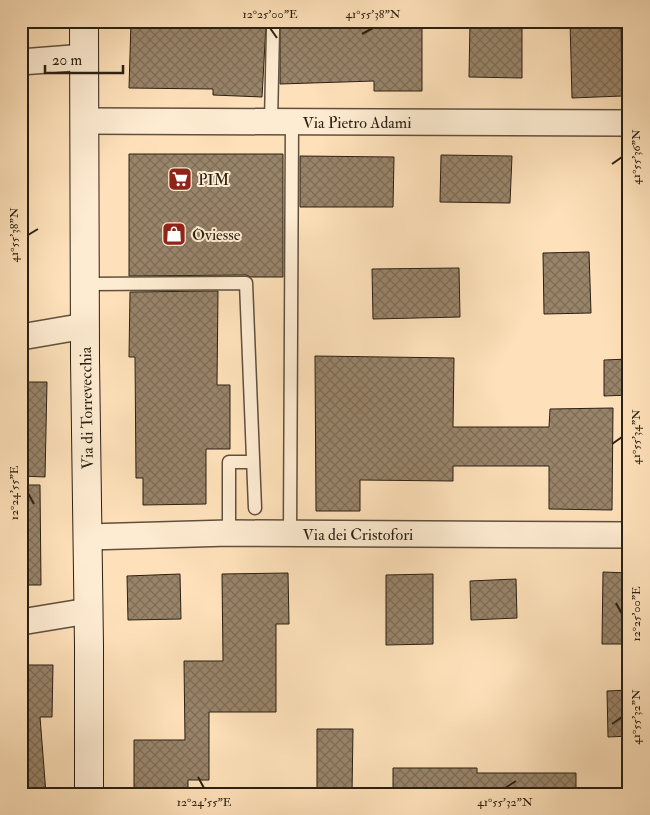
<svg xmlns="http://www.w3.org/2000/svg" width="650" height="815" font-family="'IM FELL Double Pica',serif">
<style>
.building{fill:url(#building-cross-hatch);stroke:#2b2013}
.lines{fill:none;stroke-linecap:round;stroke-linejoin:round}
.lane-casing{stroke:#60503d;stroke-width:15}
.street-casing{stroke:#60503d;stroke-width:28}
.secondary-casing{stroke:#2b2013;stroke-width:30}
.lane{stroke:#feecd2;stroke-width:12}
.street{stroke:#feecd2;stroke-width:25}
.secondary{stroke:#feecd2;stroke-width:28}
.ticks{fill:none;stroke:#2b2013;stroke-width:2}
.labels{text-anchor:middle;stroke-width:4;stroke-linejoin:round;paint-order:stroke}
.street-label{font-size:16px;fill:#2b2013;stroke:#feecd2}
.poi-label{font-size:16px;fill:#2b2013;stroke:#feecd2;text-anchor:start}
.neatline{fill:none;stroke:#2b2013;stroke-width:2}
.ticks-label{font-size:12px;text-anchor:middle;fill:#2b2013}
</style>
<defs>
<pattern id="building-cross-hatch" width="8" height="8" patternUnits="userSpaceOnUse" patternTransform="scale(1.25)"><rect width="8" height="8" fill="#99846a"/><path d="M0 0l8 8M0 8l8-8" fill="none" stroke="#7d6c56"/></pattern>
</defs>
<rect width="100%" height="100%" fill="#fee1ba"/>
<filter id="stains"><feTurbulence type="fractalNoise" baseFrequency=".004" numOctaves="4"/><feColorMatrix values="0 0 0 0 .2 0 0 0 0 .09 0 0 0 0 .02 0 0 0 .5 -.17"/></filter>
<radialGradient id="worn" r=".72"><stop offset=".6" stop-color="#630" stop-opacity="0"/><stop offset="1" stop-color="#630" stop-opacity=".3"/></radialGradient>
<!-- building -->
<g class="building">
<polygon points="131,21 266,25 262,97 213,95 213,89 129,88"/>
<polygon points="296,21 422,21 422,91 374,91 374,81 280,84 280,25 296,26"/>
<polygon points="470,21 522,21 522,78 469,77"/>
<polygon points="570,21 621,21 622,96 572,98"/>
<polygon points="129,154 283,154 283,277 251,277 246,275 129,276"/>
<polygon points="441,155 512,156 510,203 440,202"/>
<polygon points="300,156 394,157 393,207 300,207"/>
<polygon points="589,252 591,313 544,314 543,253"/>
<polygon points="459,268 460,317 373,319 372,269"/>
<polygon points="218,291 217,385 230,385 230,449 206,449 206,504 143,505 143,478 136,478 135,357 129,357 130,292"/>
<polygon points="315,356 454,358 453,427 549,427 550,409 613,408 612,510 549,509 549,466 453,466 453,481 360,480 360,511 316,511"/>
<polygon points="629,359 629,395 604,396 604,360"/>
<polygon points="21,382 47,382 45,477 21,476"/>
<polygon points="21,485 40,485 41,585 21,585"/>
<polygon points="603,572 629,573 629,644 602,644"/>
<polygon points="288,573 289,624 276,624 276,712 209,712 209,780 188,780 188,794 134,794 134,740 185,740 184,661 223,661 222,574"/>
<polygon points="180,574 181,619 128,620 127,576"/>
<polygon points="433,574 433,644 386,645 386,575"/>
<polygon points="516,579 517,618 471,620 470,581"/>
<polygon points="21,665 53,665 52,717 40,717 46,794 21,794"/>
<polygon points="629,690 629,736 608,737 607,691"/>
<polygon points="317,729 353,729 352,794 317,794"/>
<polygon points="393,768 477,768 477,773 576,773 576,794 393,794"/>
</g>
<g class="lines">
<!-- lane casing -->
<g class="lane-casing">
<g id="lane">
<polyline points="271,121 273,29"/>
<polyline points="86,284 246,283 255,508"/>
<polyline points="229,533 229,462 252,462"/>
<polyline points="290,533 292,122"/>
</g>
</g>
<!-- street casing -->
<g class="street-casing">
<g id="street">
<polyline points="21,62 85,57"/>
<polyline points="85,121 629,123"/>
<polyline points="21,337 85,326"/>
<polyline points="88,537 229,533 629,535"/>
<polyline points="21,622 88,611"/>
</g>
</g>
<!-- secondary casing -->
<g class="secondary-casing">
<polyline id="secondary" points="84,21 85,360 89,645 89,794"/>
</g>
<!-- lane -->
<use href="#lane" class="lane"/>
<!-- street -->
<use href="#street" class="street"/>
<!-- secondary -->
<use href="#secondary" class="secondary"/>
</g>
<!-- ticks -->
<path class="ticks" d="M270 28 277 38M362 34 373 28M612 164 622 157M28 235 38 229M612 444 622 437M28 493 34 504M616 603 622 614M612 724 622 717M198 777 204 788M505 788 516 781"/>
<!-- icons -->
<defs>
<g id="supermarket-square" transform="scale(1.25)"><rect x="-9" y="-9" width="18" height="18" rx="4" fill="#8f2418" stroke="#feecd2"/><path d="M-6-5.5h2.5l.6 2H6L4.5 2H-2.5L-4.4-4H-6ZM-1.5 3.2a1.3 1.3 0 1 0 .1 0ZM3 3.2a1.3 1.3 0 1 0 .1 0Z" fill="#fff"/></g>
<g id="shop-square" transform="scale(1.25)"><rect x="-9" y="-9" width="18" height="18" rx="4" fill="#8f2418" stroke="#feecd2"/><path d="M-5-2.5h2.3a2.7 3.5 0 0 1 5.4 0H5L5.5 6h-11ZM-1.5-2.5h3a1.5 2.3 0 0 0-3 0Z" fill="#fff"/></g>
</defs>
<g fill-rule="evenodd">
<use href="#supermarket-square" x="180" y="179"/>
<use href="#shop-square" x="174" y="234"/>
</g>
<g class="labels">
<!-- street labels -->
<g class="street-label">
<text x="357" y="128">Via Pietro Adami</text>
<text transform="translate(86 408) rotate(-91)" y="6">Via di Torrevecchia</text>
<text x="358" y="540">Via dei Cristofori</text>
</g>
<!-- poi labels -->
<g class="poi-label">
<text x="198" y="185">PIM</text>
<text x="192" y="240">Oviesse</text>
</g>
</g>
<!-- margin -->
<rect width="650" height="815" fill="none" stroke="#fee1ba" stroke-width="55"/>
<!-- scale -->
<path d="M45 65v8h78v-8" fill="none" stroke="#2b2013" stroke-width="2.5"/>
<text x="52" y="65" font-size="15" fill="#2b2013" stroke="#feecd2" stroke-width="4" paint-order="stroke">20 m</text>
<rect x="28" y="28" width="594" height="760" class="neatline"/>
<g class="ticks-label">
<text x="270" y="18">12°25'00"E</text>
<text x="373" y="18">41°55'38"N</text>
<text transform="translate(636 157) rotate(-90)" y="4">41°55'36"N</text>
<text transform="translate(14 235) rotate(-90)" y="4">41°55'38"N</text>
<text transform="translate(636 437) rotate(-90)" y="4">41°55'34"N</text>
<text transform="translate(14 493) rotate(-90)" y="4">12°24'55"E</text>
<text transform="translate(636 614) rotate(-90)" y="4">12°25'00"E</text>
<text transform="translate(636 717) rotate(-90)" y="4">41°55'32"N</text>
<text x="204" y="806">12°24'55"E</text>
<text x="505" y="806">41°55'32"N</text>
</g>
<rect width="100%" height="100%" filter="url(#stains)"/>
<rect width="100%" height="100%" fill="url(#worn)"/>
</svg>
